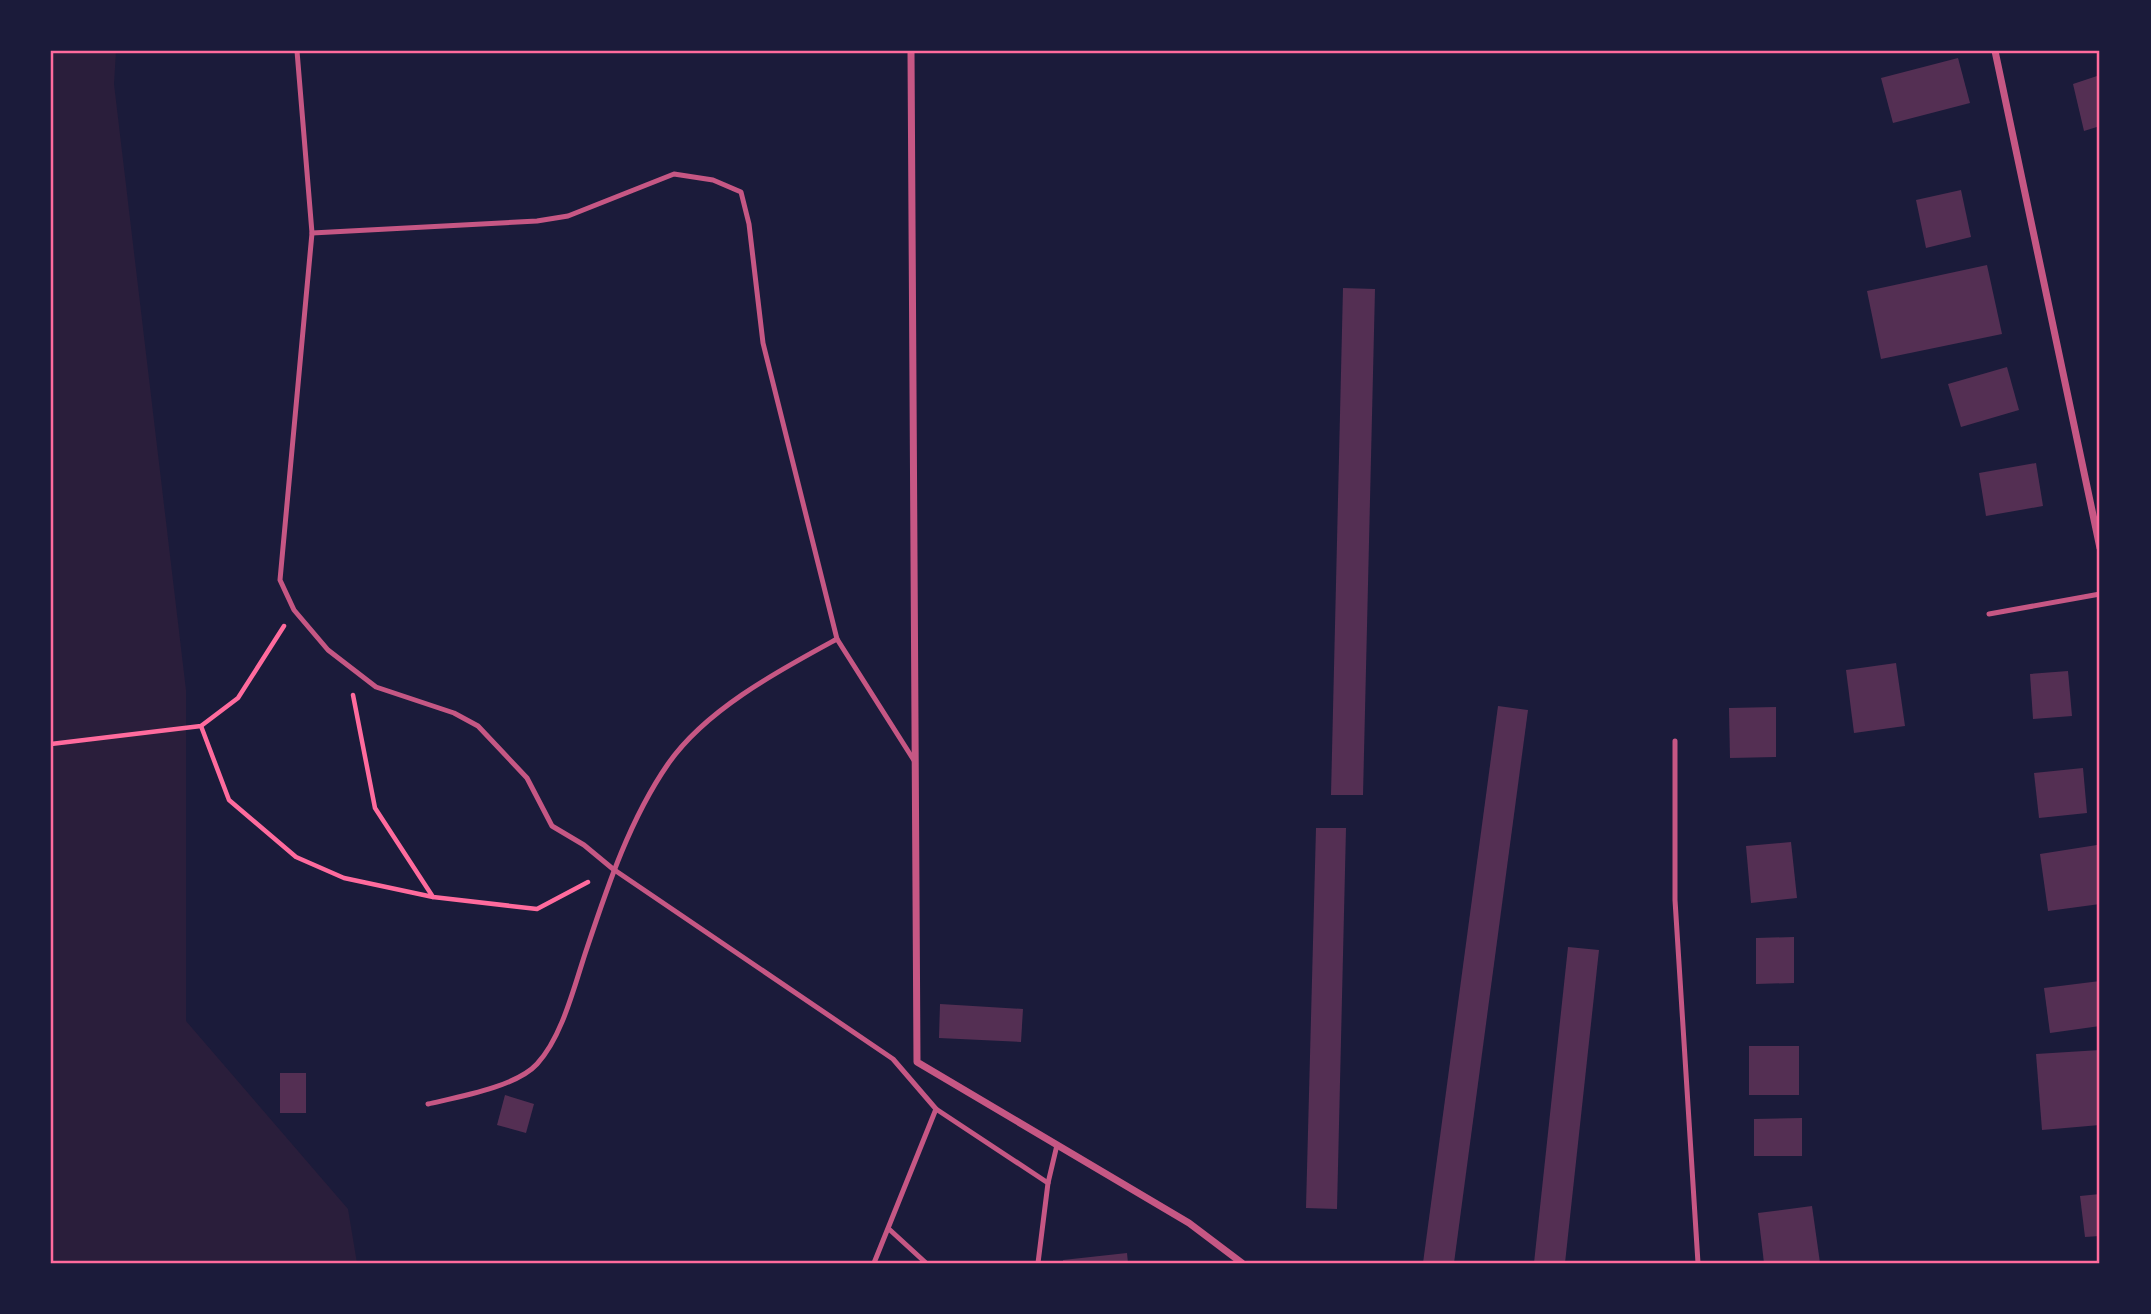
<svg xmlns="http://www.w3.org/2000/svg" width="2151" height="1314" font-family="'DejaVu Sans',sans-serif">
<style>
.green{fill:#2a1e3b}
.building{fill:#542f53}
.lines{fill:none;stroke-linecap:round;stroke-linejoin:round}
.path{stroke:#ff6b9d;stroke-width:4.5}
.service{stroke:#c65784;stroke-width:5}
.minor{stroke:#c65784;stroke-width:7}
.neatline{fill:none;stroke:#ff6b9d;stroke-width:2.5}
</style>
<rect width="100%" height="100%" fill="#1b1b3a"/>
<!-- green -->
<polygon class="green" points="51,51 116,51 114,84 186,690 186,1021 348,1209 357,1263 51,1263"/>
<!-- building -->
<g class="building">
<polygon points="1958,58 1970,103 1893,123 1881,78"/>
<polygon points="2100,75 2100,126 2084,131 2073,84"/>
<polygon points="1961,190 1971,237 1926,248 1916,200"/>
<polygon points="1987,265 2002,334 1881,359 1867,291"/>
<polygon points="1343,288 1375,289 1363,795 1331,795"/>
<polygon points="2007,367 2019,410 1961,427 1948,384"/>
<polygon points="2036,463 2043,506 1986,516 1979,473"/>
<polygon points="1896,663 1905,726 1854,733 1846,670"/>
<polygon points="2068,671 2072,716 2033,719 2030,674"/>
<polygon points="1498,706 1528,710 1454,1263 1423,1263"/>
<polygon points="1776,707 1776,757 1730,758 1729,708"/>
<polygon points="2083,768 2087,813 2039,818 2034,773"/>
<polygon points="1316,828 1346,828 1337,1209 1306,1208"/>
<polygon points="1791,842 1797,898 1751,903 1746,846"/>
<polygon points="2097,845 2100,904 2048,911 2040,854"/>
<polygon points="1794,937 1794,983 1756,984 1756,938"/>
<polygon points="1568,947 1599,950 1565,1263 1534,1263"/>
<polygon points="2100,981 2100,1026 2050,1033 2044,988"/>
<polygon points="940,1004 1023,1009 1021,1042 939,1038"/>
<rect x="1749" y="1046" width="50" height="49"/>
<polygon points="2100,1050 2100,1125 2042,1130 2036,1054"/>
<rect x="280" y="1073" width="26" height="40"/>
<polygon points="505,1095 534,1104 526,1133 497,1125"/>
<polygon points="1802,1118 1802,1156 1754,1156 1754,1119"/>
<polygon points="2100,1194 2100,1236 2085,1237 2080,1196"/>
<polygon points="1812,1206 1820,1263 1764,1263 1758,1213"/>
<polygon points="1127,1253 1128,1263 1063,1263 1063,1260"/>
</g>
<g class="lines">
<!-- path -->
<g class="path">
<polyline points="353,695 375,808 433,897 537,909 588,882"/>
<polyline points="201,726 229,800 296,857 344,878 433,897"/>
<polyline points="51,744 201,726 238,698 284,626"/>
</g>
<!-- service -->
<g class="service">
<polyline points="297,51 312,233 280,580 294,610 328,650 376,687 454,713 478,726 527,778 552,826 584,845 613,869 893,1059 936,1109 874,1263"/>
<polyline points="312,233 537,221 568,216 674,174 713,180 741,192 749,224 763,343 837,639 915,762"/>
<polyline points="1989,614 2100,594"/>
<polyline points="1675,741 1675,900 1698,1263"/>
<path d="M428 1104C458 1097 516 1087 537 1064 563 1036 575 983 587 948 608 885 630 819 668 764 706 709 780 670 837 639"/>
<polyline points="936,1109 1048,1183"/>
<polyline points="890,1230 926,1263"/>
<polyline points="1038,1263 1048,1183 1057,1145"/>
</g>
<!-- minor -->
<g class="minor">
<polyline points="911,51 917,1062 1189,1223 1242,1263"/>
<polyline points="1995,51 2100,548"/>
</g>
</g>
<!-- border -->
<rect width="2151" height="1314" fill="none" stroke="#1b1b3a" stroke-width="105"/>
<rect x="52" y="52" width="2046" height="1210" class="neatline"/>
</svg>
